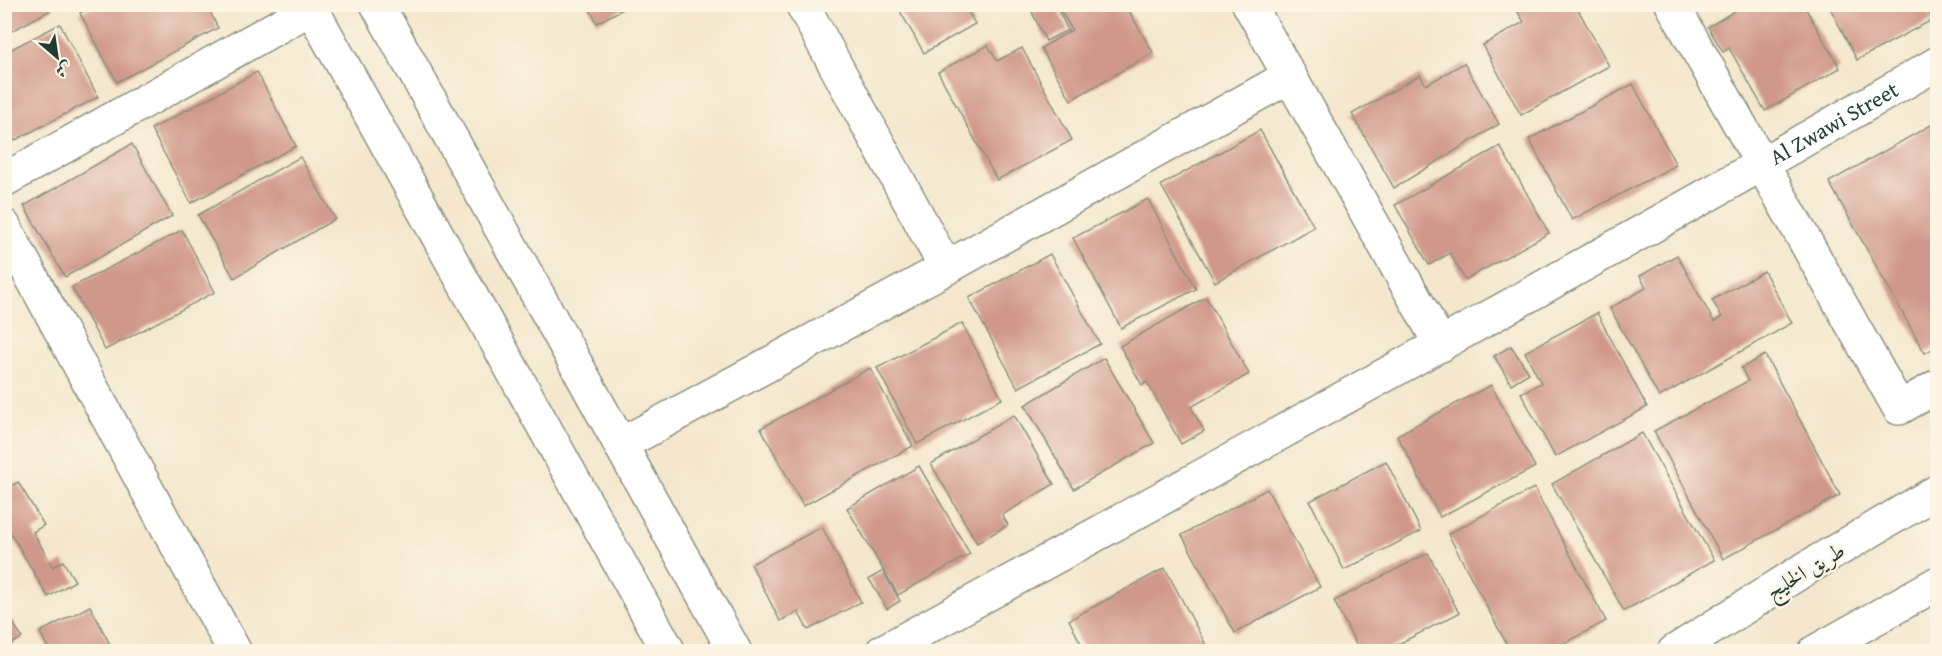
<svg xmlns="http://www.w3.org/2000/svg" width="1942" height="656" font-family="'Gentium Book Plus',Amiri,serif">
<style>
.building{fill:#d0988a}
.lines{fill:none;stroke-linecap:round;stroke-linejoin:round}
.minor-casing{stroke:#8a9280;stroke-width:36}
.major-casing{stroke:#8a9280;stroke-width:36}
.minor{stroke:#fff;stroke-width:33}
.major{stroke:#fff;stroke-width:33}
.labels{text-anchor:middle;stroke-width:5;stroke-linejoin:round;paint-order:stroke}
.street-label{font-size:22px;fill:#1f3d34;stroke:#fcf5e5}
</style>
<rect width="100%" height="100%" fill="#fcf5e5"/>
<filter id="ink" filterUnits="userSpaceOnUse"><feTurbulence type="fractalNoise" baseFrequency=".0167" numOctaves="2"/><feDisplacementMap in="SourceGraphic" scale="12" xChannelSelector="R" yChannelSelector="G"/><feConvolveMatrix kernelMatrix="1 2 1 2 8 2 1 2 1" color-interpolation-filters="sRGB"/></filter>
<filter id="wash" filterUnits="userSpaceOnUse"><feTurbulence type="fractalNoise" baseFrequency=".008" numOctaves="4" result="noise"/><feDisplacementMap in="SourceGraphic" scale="24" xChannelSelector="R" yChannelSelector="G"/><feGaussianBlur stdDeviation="1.35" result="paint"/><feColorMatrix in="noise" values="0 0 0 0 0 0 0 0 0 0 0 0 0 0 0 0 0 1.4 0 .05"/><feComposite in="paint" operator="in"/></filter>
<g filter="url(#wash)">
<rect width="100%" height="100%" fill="#f4e7cd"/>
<g id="blocks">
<!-- building -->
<g class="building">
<polygon points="4,4 51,4 53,9 4,35"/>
<polygon points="96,4 206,4 218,28 117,82 80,13"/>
<polygon points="587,4 632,4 597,23"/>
<polygon points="896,4 964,4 975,24 924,53"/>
<polygon points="1048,4 1055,4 1068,30 1046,41 1032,12"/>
<polygon points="1061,4 1125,4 1153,53 1071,100 1041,48 1072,30 1058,6"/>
<polygon points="1531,4 1575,4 1609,66 1521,115 1483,45 1524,22 1518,12"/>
<polygon points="1746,4 1803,4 1840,68 1765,111 1729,48 1723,52 1708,27"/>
<polygon points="1828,4 1924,4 1932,20 1857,60"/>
<polygon points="60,24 98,97 4,146 4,53"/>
<polygon points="988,45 997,61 1022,48 1072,140 997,180 938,72"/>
<polygon points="1464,63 1499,124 1394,188 1352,114 1420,75 1426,85"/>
<polygon points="257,72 296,146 191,203 151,129"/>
<polygon points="1633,84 1676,165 1572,220 1529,139"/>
<polygon points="1938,121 1938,346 1925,353 1829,182"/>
<polygon points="1260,130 1314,227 1215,282 1161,185"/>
<polygon points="132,144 172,216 65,277 24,206"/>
<polygon points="1500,146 1549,233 1465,280 1450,253 1429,265 1395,205"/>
<polygon points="300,157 335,219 234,278 198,215"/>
<polygon points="1148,199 1196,289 1121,328 1073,238"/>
<polygon points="182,230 215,292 105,350 72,287"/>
<polygon points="1050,254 1100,344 1018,388 969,298"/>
<polygon points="1677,255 1714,322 1722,317 1712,300 1764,271 1792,323 1659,397 1610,308 1646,288 1640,276"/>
<polygon points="1206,297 1249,374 1191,407 1204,431 1181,444 1147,382 1142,385 1120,346"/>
<polygon points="1597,313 1647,407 1555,457 1521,393 1541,383 1525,352"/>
<polygon points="962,323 1002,399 917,444 877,368"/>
<polygon points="1511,346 1529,373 1511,384 1494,356"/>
<polygon points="1765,355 1840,495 1723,559 1654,431 1748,381 1741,368"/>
<polygon points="1104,358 1154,443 1074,489 1025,405"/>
<polygon points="870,368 913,446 803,506 761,428"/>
<polygon points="1491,385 1535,467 1440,517 1397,435"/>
<polygon points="1014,415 1054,484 1002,515 1008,525 977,543 931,464"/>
<polygon points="1642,433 1714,560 1624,611 1552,484"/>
<polygon points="1386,461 1421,531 1344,570 1310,501"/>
<polygon points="919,466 970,554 898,595 847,508"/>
<polygon points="18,482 44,525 33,532 53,567 63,561 75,581 48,597 4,522 4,490"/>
<polygon points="1534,488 1606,621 1549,652 1511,652 1448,534"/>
<polygon points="1267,489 1320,587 1235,633 1182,535"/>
<polygon points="822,527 861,602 808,630 798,612 780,621 751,564"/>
<polygon points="1428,553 1459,613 1383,652 1360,652 1334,601"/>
<polygon points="1165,568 1208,649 1203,652 1085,652 1069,620"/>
<polygon points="883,571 900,601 887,609 869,579"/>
<polygon points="90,606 114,652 50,652 40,632"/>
<polygon points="4,607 22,638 4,648"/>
</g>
</g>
</g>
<g filter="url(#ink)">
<use href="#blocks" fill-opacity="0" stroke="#8a9280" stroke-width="1.5"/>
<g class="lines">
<!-- minor casing -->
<g class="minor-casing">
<g id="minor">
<polyline points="309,4 669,652"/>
<polyline points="377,4 735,652"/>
<polyline points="802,4 946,268"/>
<polyline points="1249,4 1441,345"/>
<polyline points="1672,4 1899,408 1938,386"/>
<polyline points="4,180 311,8"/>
<polyline points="4,226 235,652"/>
<polyline points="620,445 946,268 1290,76"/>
<path id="s1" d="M882 652C1235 458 1589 265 1938 63"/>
</g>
</g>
<!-- major casing -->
<g class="major-casing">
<g id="major">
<polyline points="1674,652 1800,572 1938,491"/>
<polyline points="1815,652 1938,583"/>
</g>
</g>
<!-- minor -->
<use href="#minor" class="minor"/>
<!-- major -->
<use href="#major" class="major"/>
</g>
</g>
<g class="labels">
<!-- street labels -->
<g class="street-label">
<text dy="8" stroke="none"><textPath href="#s1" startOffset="1089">Al Zwawi Street</textPath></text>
<text transform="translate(1805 570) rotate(-31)" y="8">طريق الخليج</text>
</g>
</g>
<!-- margin -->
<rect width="1942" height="656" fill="none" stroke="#fcf5e5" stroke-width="24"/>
<!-- north arrow -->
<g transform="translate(57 57) rotate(151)" stroke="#fcf5e5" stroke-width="4.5" paint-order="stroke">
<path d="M0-4.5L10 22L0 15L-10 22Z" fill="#1f3d34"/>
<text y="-9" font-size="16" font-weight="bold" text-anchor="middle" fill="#1f3d34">ش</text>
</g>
</svg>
